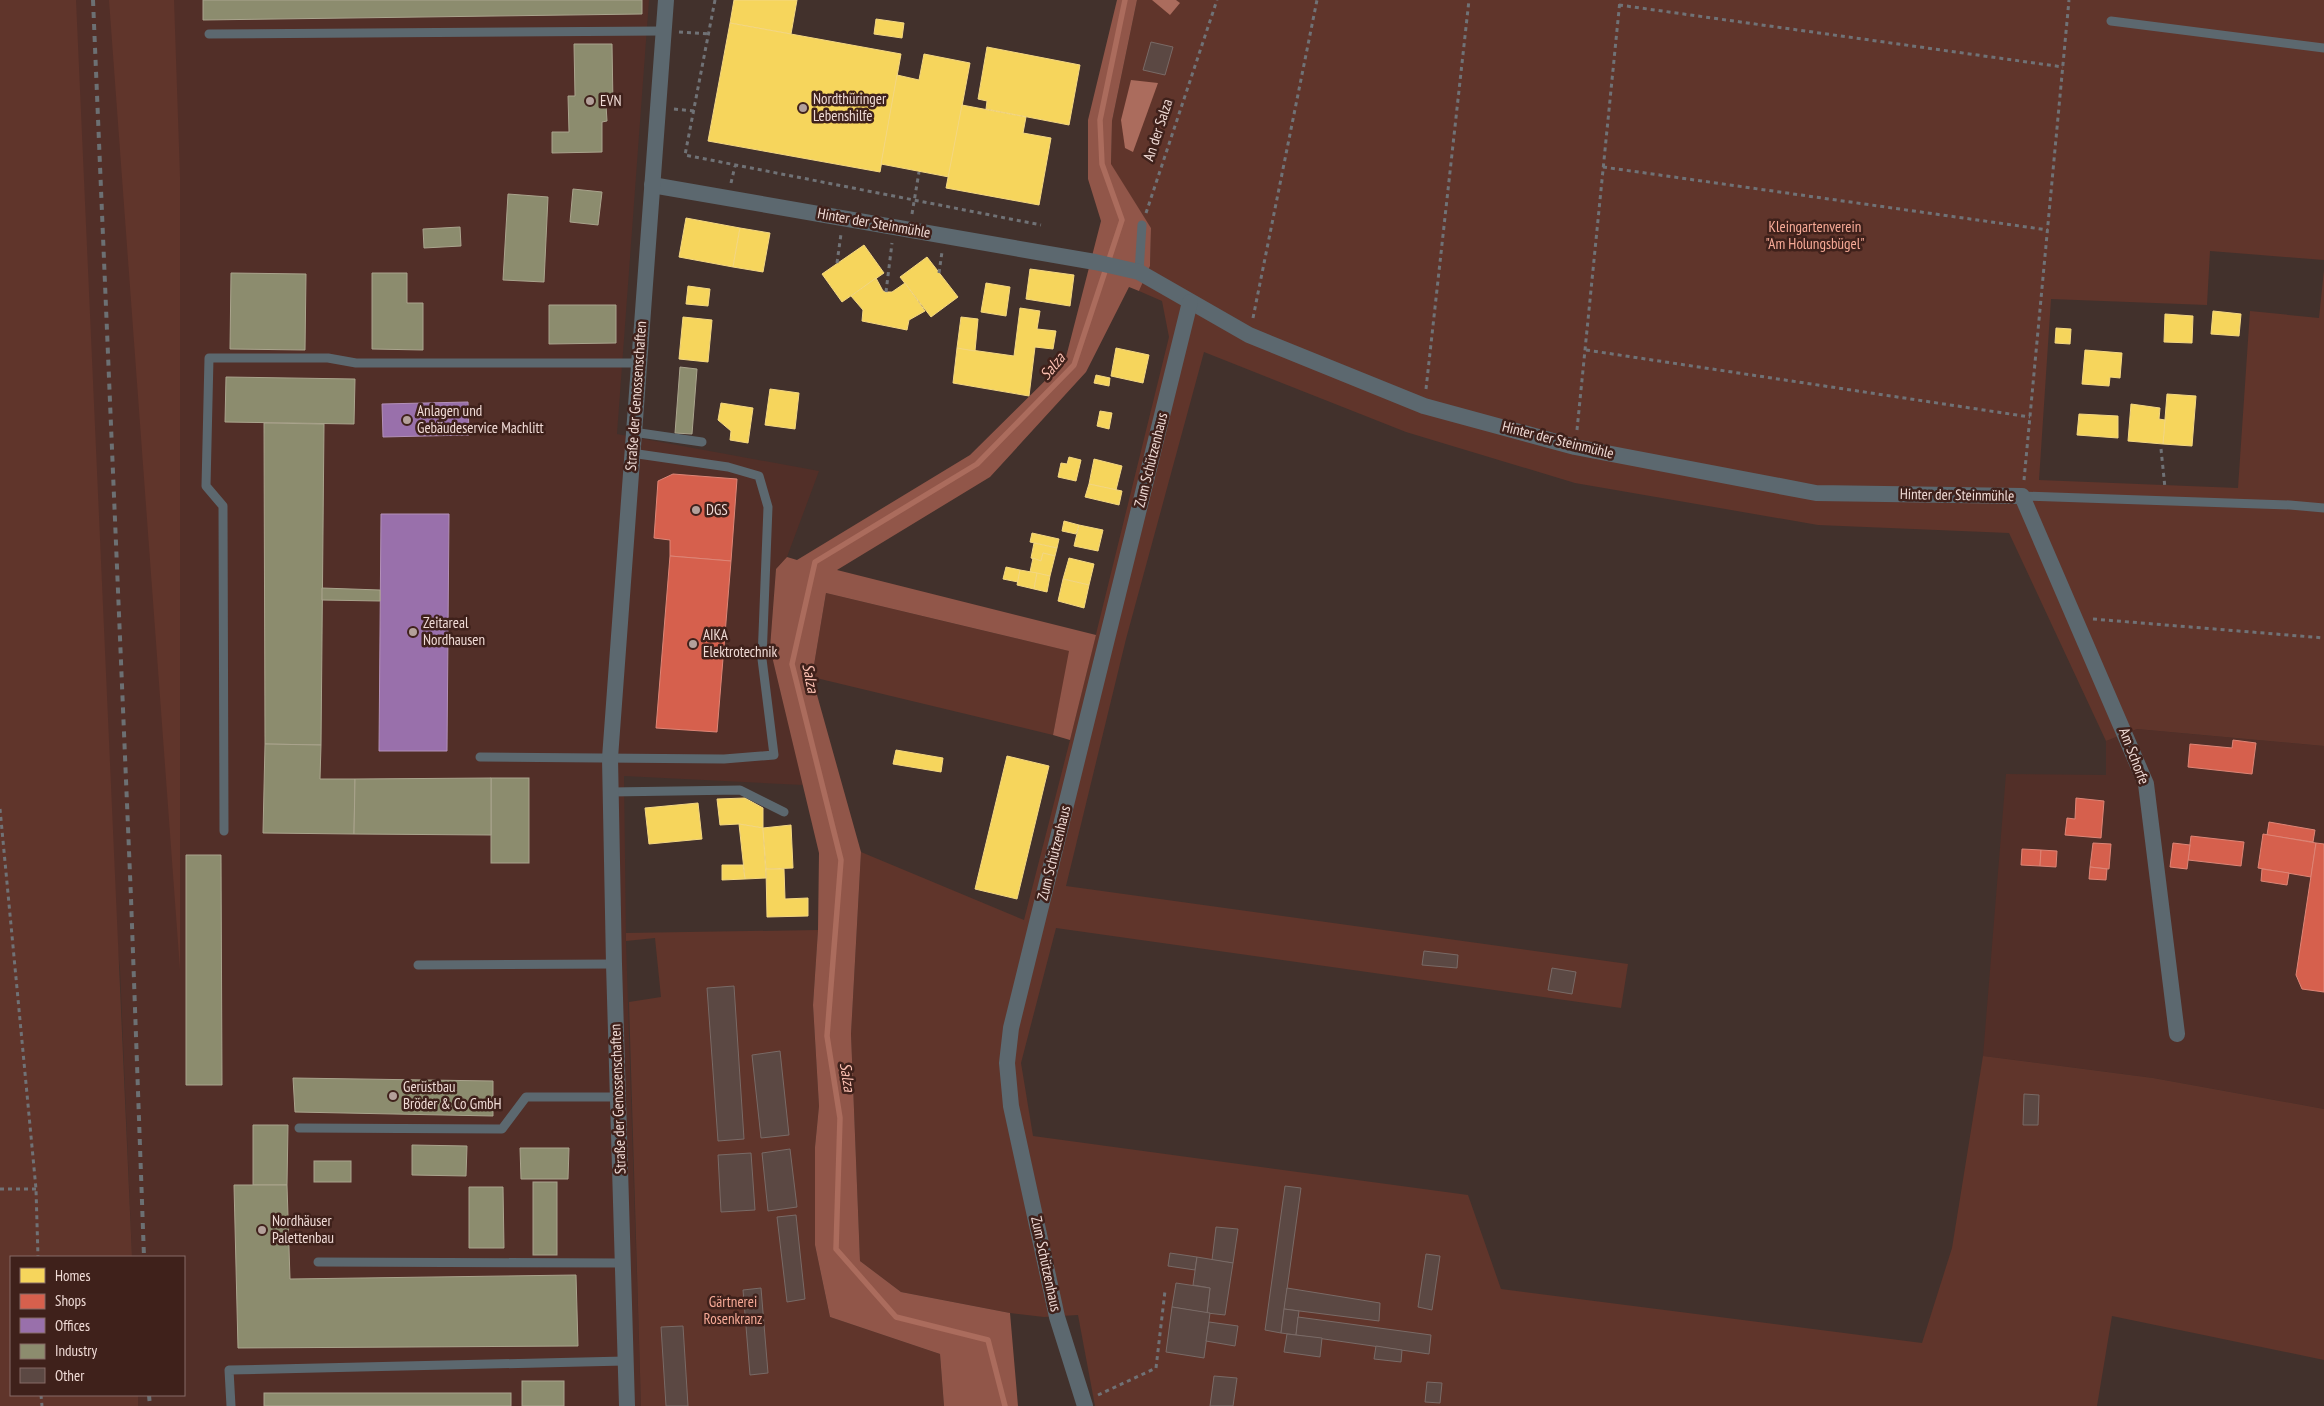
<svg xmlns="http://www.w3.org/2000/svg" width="2324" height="1406" font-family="'PT Sans Narrow',sans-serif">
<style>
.built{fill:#522f28}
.green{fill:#60352b}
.forest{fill:#915649}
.water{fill:#ab6c5d}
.homes{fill:#f6d55c;stroke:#f4d781}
.shops{fill:#d6604d;stroke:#de8576}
.offices{fill:#9970ab;stroke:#b390b8}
.industry{fill:#8c8c6e;stroke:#aaa48d}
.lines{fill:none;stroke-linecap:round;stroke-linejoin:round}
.stream{stroke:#ab6c5d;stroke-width:5.5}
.building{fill:#5b4843;stroke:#796a66}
.path{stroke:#707276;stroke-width:3;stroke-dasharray:4 4;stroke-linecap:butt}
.service{stroke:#5c686f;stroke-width:9}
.minor{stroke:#5c686f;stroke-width:16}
.rail{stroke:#6c7073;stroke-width:4;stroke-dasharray:6 6;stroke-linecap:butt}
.poi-dot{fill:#b3a09a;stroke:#3f211b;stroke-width:2}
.labels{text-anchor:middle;stroke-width:5;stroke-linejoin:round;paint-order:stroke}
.poi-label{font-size:15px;fill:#f0dbd6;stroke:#3f211b;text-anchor:start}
.street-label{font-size:15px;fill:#f0dbd6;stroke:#3f211b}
.park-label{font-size:15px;fill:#f7aa97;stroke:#3f211b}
.water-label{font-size:16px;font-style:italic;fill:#fcc0b2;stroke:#3f211b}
</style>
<rect width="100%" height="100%" fill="#42312c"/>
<!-- built -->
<g class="built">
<polygon points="0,0 649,0 617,434 819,471 787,557 776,569 770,648 803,785 624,776 626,941 641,1406 138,1406 138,1395 184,1395 184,1257 132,1257 120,969"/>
<polygon points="2137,729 2324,746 2324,1109 2153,1078 1983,1056 2006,774 2106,775 2106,741"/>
</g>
<!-- green -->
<g class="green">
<polygon points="0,0 76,0 132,1257 11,1257 11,1395 138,1395 138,1406 0,1406"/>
<polygon points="109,0 174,0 180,177 180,970"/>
<polygon points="1137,0 2324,0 2324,260 2210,251 2207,305 2051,299 2039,480 2238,488 2250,311 2319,318 2324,270 2324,746 2137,729 2106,741 2009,533 1818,525 1575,483 1406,432 1204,352 1126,639 1066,886 1628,964 1621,1008 1056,928 1021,1063 1033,1136 1468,1195 1501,1289 1922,1343 1952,1248 1983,1056 2153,1078 2324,1109 2324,1360 2112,1316 2097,1406 1095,1406 1078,1315 1044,1317 1010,1313 901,1292 860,1261 851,1034 861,852 1024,920 1070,740 1169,337 1162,301 1139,291 1150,266 1151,228 1111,165 1112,121"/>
<polygon points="826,593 1070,651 1053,735 812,677"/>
<polygon points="818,930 813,1005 819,1106 815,1147 815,1245 830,1317 940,1354 944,1406 641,1406 629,1002 661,997 655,938 626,941 626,933"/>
</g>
<!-- forest -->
<polygon class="forest" points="1117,0 1137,0 1112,121 1111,164 1151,228 1150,266 1139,291 1129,287 1086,372 990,477 837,570 1096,635 1070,740 1053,735 1069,651 826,593 812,677 861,852 851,1034 860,1261 901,1292 1010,1313 1018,1406 944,1406 940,1354 830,1317 815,1245 815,1147 819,1106 813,1005 818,930 819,853 770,648 776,569 787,557 797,560 970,455 1065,361 1101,221 1088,179 1088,120"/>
<!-- water -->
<g class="water">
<polygon points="1152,0 1176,0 1180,3 1170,15"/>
<polygon points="1131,80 1158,83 1133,152 1125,148 1121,120"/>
</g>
<!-- homes -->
<g class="homes">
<polygon points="734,0 797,0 791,34 730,23"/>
<polygon points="876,19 904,23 902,38 874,34"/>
<polygon points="730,23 901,54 880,172 708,141"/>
<polygon points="987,47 1080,65 1069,125 986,109 987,101 978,99"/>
<polygon points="924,54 970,63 949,177 881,164 897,75 919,80"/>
<polygon points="962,105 1026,117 1023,133 1051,138 1039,205 946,188"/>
<polygon points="686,218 740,228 733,267 679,257"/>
<polygon points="740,228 770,233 763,272 733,267"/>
<polygon points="864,245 884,273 842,302 822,274"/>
<polygon points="927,257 958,297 931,317 900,277"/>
<polygon points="1030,269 1074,275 1070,306 1026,299"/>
<polygon points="876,278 883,291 886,292 892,292 905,283 925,311 909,320 907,330 862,321 863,310 851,296"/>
<polygon points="986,283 1010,287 1006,316 981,312"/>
<polygon points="688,286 710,289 708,306 686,304"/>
<polygon points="1020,308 1040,311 1037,329 1056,331 1053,349 1035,347 1029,396 953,383 957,348 1014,356"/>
<polygon points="2213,311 2241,314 2239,336 2211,334"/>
<polygon points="2165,314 2193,316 2192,343 2164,342"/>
<polygon points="683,317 712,320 708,362 679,359"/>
<polygon points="961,317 978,319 975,351 957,348"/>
<polygon points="2056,328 2071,329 2070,344 2055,343"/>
<polygon points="1116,348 1149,355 1143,383 1111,376"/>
<polygon points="2085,350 2122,353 2120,378 2110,377 2109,386 2082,384"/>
<polygon points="1096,375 1110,378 1109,386 1094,383"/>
<polygon points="770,389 799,393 795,429 765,425"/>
<polygon points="2167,394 2196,396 2192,446 2163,444"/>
<polygon points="721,403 753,408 748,443 730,440 731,431 718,420"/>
<polygon points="2131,404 2160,408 2159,419 2165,420 2163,444 2128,441"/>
<polygon points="1100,411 1112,413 1109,429 1097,426"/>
<polygon points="2079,414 2118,416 2118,438 2077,435"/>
<polygon points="1069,457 1081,460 1076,481 1058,477 1061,463 1067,464"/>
<polygon points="1094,459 1122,466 1116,490 1089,484"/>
<polygon points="1089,484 1122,491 1119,505 1085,497"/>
<polygon points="1064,521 1079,525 1076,534 1062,531"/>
<polygon points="1079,525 1103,530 1098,551 1074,546"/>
<polygon points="1032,533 1059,539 1057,548 1030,542"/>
<polygon points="1034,543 1057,548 1055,556 1043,553 1041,561 1031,558"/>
<polygon points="1043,553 1055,556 1050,576 1030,572 1033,558 1041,561"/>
<polygon points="1069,558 1094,564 1089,585 1063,579"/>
<polygon points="1006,567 1020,570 1018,582 1003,579"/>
<polygon points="1020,570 1037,573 1034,589 1017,585"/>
<polygon points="1037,573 1050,576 1047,592 1034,589"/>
<polygon points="1063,579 1089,585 1084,608 1058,601"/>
<polygon points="896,750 943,758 941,772 893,764"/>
<polygon points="1007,756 1049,766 1017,899 975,889"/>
<polygon points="745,798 763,808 763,828 739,824 720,825 717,799"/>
<polygon points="698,803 702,839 649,844 645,808"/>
<polygon points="739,824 763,828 766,878 745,879"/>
<polygon points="791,825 793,868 766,869 763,828"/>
<polygon points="722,865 743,865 745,879 722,880"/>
<polygon points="766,869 784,869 785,899 808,898 808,916 767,917"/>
</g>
<!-- shops -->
<g class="shops">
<polygon points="673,474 737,479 731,561 670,556 670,540 654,538 658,481"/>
<polygon points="670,556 731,561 717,732 656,728"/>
<polygon points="2233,740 2256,743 2252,774 2188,767 2190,744 2232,748"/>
<polygon points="2076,798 2104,801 2101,838 2065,835 2067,818 2075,819"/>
<polygon points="2269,822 2315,830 2313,842 2267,835"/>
<polygon points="2263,834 2316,843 2311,877 2258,868"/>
<polygon points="2191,836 2244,842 2241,866 2188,860"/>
<polygon points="2093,843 2111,844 2109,869 2090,867"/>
<polygon points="2173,843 2190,845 2187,869 2170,867"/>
<polygon points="2316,843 2324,844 2324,992 2302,989 2296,975"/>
<polygon points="2022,849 2041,850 2040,866 2021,865"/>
<polygon points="2041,850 2057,851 2056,867 2040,866"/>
<polygon points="2090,867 2107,869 2106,880 2089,879"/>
<polygon points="2262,869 2289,873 2287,885 2261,881"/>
</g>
<!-- offices -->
<g class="offices">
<polygon points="468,402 469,435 383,437 382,404"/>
<polygon points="381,514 449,514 447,751 379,751"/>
</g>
<!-- industry -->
<g class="industry">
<polygon points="203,0 642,0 642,14 203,20"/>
<polygon points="574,44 612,44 613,105 606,105 607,121 602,122 602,152 552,153 552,132 569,132 568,96 575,96"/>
<polygon points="573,189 602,192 598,225 570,222"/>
<polygon points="508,194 548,197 544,282 503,280"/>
<polygon points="460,227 461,246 424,248 423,229"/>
<polygon points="231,273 306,274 305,350 230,349"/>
<polygon points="372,273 407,273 407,303 423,303 423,350 372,349"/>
<polygon points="549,305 616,305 616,343 549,344"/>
<polygon points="680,367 697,369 692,434 675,433"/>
<polygon points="226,377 355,379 354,424 225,422"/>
<polygon points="264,423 324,424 321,745 265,744"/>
<polygon points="322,588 380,590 380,601 322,600"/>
<polygon points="265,744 321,745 320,779 355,779 354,834 263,833"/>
<rect x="491" y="778" width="38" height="85"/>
<polygon points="491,778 491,835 354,834 355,779"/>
<polygon points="186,855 221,855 222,1085 186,1085"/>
<polygon points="293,1078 493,1081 493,1116 295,1112"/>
<polygon points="253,1125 288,1125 287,1185 253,1185"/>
<polygon points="412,1145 467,1146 466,1176 412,1175"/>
<polygon points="520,1148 569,1148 568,1179 521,1179"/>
<rect x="314" y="1161" width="37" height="21"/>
<rect x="533" y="1182" width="24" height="73"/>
<polygon points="234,1185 287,1185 290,1279 576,1275 578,1346 238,1348"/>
<polygon points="469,1187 503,1187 504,1248 469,1248"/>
<rect x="522" y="1381" width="42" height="25"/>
<rect x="264" y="1393" width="247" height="13"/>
</g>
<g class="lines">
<!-- stream -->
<polyline class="stream" points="1005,1406 988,1340 896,1317 836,1249 840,1118 827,1036 841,860 792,664 815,562 977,464 1074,365 1122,220 1102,164 1100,120 1125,0"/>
</g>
<!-- building -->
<g class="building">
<polygon points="1151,42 1173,47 1165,75 1143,70"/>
<polygon points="1424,951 1458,955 1457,968 1422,965"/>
<polygon points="1552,968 1576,972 1572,994 1548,990"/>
<polygon points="734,986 744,1139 718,1141 707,988"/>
<polygon points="780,1051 789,1135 761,1138 752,1055"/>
<polygon points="2024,1094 2039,1095 2038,1125 2023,1125"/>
<polygon points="790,1149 797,1207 768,1211 762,1153"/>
<polygon points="751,1153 755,1210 721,1212 718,1155"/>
<polygon points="1285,1186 1301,1188 1281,1333 1265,1330"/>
<polygon points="796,1215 805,1299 787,1302 777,1217"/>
<polygon points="1216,1227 1238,1229 1233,1263 1212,1260"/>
<polygon points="1170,1253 1197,1257 1195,1270 1168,1266"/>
<polygon points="1426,1254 1440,1256 1432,1310 1418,1307"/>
<polygon points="1197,1257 1233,1263 1225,1315 1207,1313 1210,1288 1193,1285"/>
<polygon points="1176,1283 1210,1288 1207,1313 1172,1307"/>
<polygon points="761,1288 768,1373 750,1375 743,1290"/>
<polygon points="1287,1288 1380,1303 1379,1321 1284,1309"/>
<polygon points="1172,1307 1210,1313 1204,1358 1166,1352"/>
<polygon points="1284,1309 1299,1311 1296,1335 1281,1333"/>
<polygon points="1298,1317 1431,1335 1429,1354 1296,1335"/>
<polygon points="1209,1322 1238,1326 1235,1346 1206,1341"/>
<polygon points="683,1326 688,1406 666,1406 661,1327"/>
<polygon points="1287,1334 1322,1338 1320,1357 1284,1352"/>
<polygon points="1376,1346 1402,1350 1401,1362 1374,1359"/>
<polygon points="1214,1376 1237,1378 1233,1406 1210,1406"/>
<polygon points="1427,1382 1442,1383 1440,1403 1425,1402"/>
</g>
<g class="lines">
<!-- path -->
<g class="path">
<polyline points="715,0 685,155 1041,225"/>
<polyline points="1619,5 2063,67"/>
<polyline points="679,32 709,34"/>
<polyline points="674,109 694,111"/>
<polyline points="1603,167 2048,230"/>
<polyline points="731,183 735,166"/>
<polyline points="1146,213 1217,0"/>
<polyline points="912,214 919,172"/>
<polyline points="837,263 841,234"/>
<polyline points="939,273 942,252"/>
<polyline points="886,292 892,243"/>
<polyline points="1253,318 1317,0"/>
<polyline points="1586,350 2030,417"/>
<polyline points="1426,389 1469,0"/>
<polyline points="1577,430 1620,0"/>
<polyline points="2161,449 2165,488"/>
<polyline points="2024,480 2069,0"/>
<polyline points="2093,619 2324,638"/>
<polyline points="0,809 36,1189 38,1257"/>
<polyline points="0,1189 36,1189"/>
<polyline points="41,1395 42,1406"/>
<polyline points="1098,1395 1156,1368 1165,1291"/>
</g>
<!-- service -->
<g class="service">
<polyline points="2111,21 2324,48"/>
<polyline points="209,34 663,31"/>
<polyline points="1139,272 1142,225"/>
<polyline points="633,432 702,442"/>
<polyline points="2022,496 2290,505 2324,508"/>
<polyline points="480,757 724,759 774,755 762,659 768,507 759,476 728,467 631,453"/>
<polyline points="611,792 740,790 784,812"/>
<polyline points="224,831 223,506 206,486 209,358 328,358 356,363 638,363"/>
<polyline points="418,965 614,964"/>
<polyline points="299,1128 502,1129 526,1097 618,1097"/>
<polyline points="318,1262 622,1263"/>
<polyline points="231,1406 229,1370 625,1361"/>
</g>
<!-- minor -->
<g class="minor">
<polyline points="652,185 1095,262 1139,272 1249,335 1424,406 1575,447 1816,493 2022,496 2146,784 2177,1034"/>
<polyline points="627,1406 614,964 610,758 666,0"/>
<polyline points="1085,1406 1057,1317 1011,1106 1007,1063 1011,1028 1190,302"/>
</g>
<!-- rail -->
<g class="rail">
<polyline points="93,0 131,898 144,1257"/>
<polyline points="149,1395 150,1406"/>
</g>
</g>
<!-- markers -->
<g class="poi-dot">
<circle cx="590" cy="101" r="5"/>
<circle cx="803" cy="108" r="5"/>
<circle cx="407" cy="420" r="5"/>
<circle cx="696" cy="510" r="5"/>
<circle cx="413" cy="632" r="5"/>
<circle cx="693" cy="644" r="5"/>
<circle cx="393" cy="1096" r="5"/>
<circle cx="262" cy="1230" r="5"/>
</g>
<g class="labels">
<!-- poi labels -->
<g class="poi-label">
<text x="813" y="104">Nordthüringer<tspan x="813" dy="17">Lebenshilfe</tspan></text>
<text x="600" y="106">EVN</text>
<text x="417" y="416">Anlagen und<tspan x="417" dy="17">Gebäudeservice Machlitt</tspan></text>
<text x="706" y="515">DGS</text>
<text x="423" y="628">Zeitareal<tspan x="423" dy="17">Nordhausen</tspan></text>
<text x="703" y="640">AIKA<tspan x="703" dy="17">Elektrotechnik</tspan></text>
<text x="403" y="1092">Gerüstbau<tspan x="403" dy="17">Bröder &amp; Co GmbH</tspan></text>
<text x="272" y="1226">Nordhäuser<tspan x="272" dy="17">Palettenbau</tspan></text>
</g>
<!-- street labels -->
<g class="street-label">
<text transform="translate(1158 130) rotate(-72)" y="5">An der Salza</text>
<text transform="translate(874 223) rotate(10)" y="5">Hinter der Steinmühle</text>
<text transform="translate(636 396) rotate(-86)" y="5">Straße der Genossenschaften</text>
<text transform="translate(1558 440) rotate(14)" y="5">Hinter der Steinmühle</text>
<text transform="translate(1151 460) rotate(-76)" y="5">Zum Schützenhaus</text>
<text transform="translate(1957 495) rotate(1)" y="5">Hinter der Steinmühle</text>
<text transform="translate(2134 756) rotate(69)" y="5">Am Schorfe</text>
<text transform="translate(1054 853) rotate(-76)" y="5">Zum Schützenhaus</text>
<text transform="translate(618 1099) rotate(-92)" y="5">Straße der Genossenschaften</text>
<text transform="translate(1046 1264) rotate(78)" y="5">Zum Schützenhaus</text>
</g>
<!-- park labels -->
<g class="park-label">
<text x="1815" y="232">Kleingartenverein<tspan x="1815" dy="17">"Am Holungsbügel"</tspan></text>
<text x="733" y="1307">Gärtnerei<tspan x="733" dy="17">Rosenkranz</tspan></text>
</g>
<!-- water labels -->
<g class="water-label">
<text transform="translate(1052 366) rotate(-50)" y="6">Salza</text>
<text transform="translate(811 678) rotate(79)" y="6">Salza</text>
<text transform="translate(848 1077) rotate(81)" y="6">Salza</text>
</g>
</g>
<!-- legend -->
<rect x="10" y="1256" width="175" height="140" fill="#3f211b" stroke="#866b66"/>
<rect x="20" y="1268" width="25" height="15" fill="#f6d55c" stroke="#866b66"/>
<text x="55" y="1281" font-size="15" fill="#f0dbd6">Homes</text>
<rect x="20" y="1294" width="25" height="15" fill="#d6604d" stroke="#866b66"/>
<text x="55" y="1306" font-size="15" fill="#f0dbd6">Shops</text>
<rect x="20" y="1318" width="25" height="15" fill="#9970ab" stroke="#866b66"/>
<text x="55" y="1331" font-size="15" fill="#f0dbd6">Offices</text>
<rect x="20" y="1344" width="25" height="15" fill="#8c8c6e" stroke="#866b66"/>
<text x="55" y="1356" font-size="15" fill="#f0dbd6">Industry</text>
<rect x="20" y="1368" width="25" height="15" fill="#5b4843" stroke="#866b66"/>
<text x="55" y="1381" font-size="15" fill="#f0dbd6">Other</text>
</svg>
